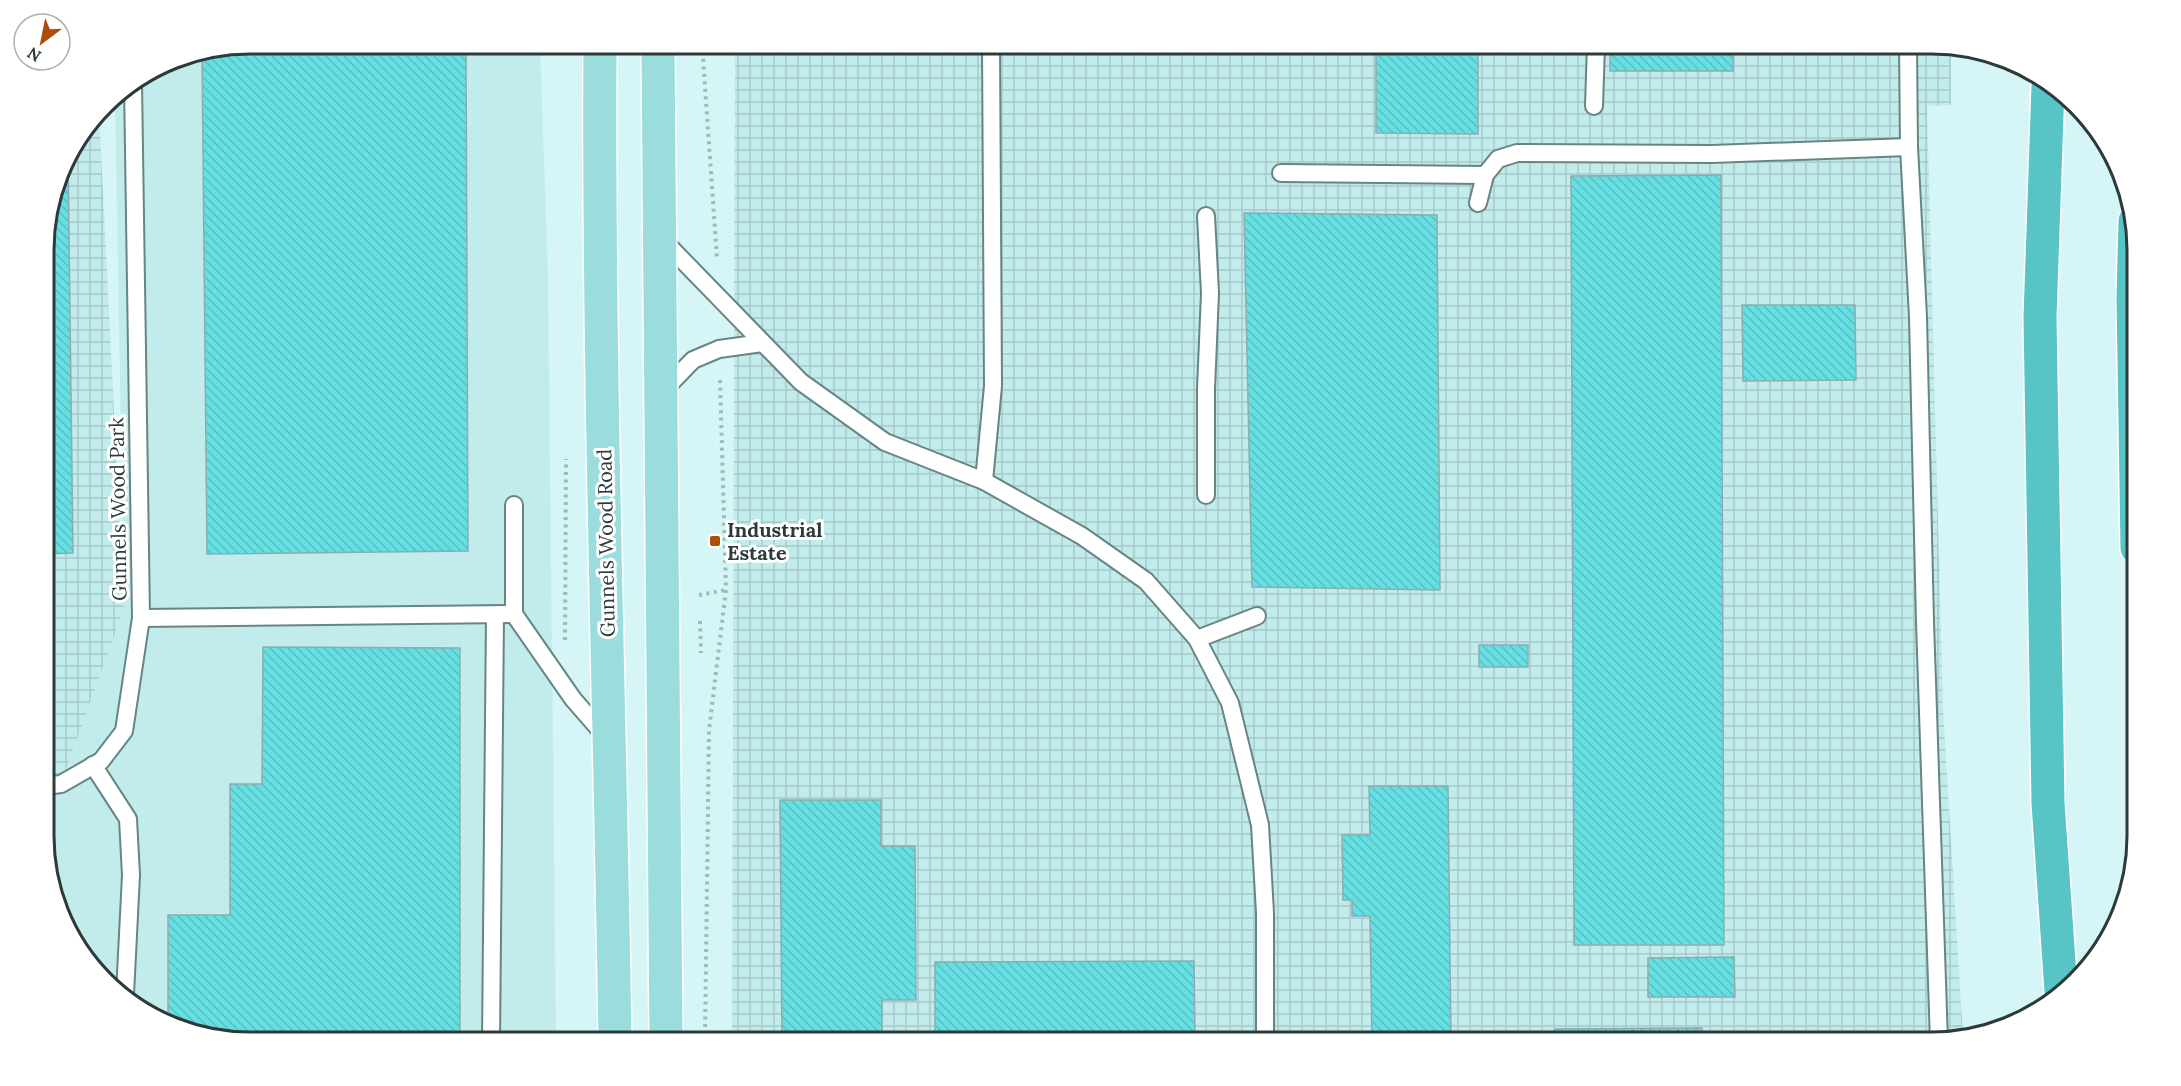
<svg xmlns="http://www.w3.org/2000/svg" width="2181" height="1086" font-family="Lora,serif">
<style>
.built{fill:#c2ebec}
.industrial{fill:url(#industrial-grid)}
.building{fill:url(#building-back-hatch);stroke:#8eacad;stroke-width:1.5}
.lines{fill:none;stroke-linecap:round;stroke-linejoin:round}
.lane-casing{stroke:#678585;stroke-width:20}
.primary-casing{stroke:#fff;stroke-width:36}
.highway-casing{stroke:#fff;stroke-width:36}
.path{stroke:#a0baba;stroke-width:4;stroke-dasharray:3 4.5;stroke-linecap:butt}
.lane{stroke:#fff;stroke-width:16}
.primary{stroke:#9bdcdd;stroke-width:33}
.highway{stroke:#59c4c6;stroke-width:33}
.poi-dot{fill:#ae4d09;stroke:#fff;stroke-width:2}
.labels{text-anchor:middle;stroke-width:6;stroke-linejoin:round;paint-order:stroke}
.street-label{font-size:20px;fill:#2d3a3a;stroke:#fff}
.poi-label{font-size:20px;font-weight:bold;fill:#2d3a3a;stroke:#fff;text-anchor:start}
.rim{fill:none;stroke:#2d3a3a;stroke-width:3}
</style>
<defs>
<pattern id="industrial-grid" width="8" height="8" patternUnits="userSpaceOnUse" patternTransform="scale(1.5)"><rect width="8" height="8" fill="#c2ebec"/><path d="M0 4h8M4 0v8" fill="none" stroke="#a7cacb"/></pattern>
<pattern id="building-back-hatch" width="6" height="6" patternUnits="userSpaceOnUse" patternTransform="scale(1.5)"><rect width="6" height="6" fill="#65dfe2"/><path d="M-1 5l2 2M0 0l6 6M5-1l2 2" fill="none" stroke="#58c0c3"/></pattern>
</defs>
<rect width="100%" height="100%" fill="#d5f5f6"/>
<!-- built -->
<polygon class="built" points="250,44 540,44 548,281 556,1042 250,1042 159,1021 86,962 45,864 45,827 124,609 115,94 171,59"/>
<!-- industrial -->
<g class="industrial">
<polygon points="735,44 1931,44 1951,48 1951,105 1927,106 1943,710 1963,1036 1945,1042 732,1042"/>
<polygon points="99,113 124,609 45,827 44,236 65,158"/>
</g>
<!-- building -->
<g class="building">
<polygon points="250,44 466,44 468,551 207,554 202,53"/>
<polygon points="1376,44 1478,44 1478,134 1376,133"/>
<rect x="1610" y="44" width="123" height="27"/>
<polygon points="68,155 73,553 45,554 44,236 65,158"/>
<polygon points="1721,175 1724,945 1574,945 1571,176"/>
<polygon points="1244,213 1437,215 1440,590 1252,587"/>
<polygon points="1742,305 1855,305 1856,380 1743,381"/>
<rect x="1479" y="645" width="49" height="22"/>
<polygon points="263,647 460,648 460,1042 250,1042 168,1024 168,915 230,915 230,784 262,784"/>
<polygon points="1369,786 1448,786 1451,1042 1372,1042 1370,916 1352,916 1352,900 1343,900 1342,835 1370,835"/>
<polygon points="780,800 881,800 881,846 915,846 916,1000 882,1000 882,1041 782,1041"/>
<polygon points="1734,957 1735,997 1648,997 1648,958"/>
<polygon points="1194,961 1195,1042 935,1042 935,962"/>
<polygon points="1702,1028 1702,1042 1555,1042 1555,1029"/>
</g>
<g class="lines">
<!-- lane casing -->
<g class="lane-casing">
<g id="lane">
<polyline points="1908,44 1909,147 1918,317 1925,622 1939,1042"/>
<polyline points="1594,106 1596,44"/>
<polyline points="1281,173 1485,175"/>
<polyline points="1478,203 1485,175 1498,159 1517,153 1712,154 1909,147"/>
<polyline points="1206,216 1210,293 1206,389 1206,495"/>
<polyline points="661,238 801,382 885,442 984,481 1082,536 1146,581 1197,639 1230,703 1260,825 1265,913 1265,1042"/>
<polyline points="662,392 693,360 719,349 762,343"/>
<polyline points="984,481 993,386 991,44"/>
<polyline points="514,614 573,699 607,738"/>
<polyline points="514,614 514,505"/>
<polyline points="141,618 514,614"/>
<polyline points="1197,639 1257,616"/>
<polyline points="93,765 128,819 131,875 125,994"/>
<polyline points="45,786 61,784 101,761 124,731 141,618 133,83"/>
<polyline points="491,1042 495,615"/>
</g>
</g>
<!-- primary casing -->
<g class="primary-casing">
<g id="primary">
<path d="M600 44C598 376 610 709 615 1042"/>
<polyline points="658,44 666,1042"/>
</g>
</g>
<!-- highway casing -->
<g class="highway-casing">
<g id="highway">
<polyline points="2048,86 2040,317 2048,803 2061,991"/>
<polyline points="2135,221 2133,297 2137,548"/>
</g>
</g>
<!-- path -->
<g class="path">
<polyline points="702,44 717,258"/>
<polyline points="699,595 726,590"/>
<polyline points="700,621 701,653"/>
<polyline points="565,640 566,459"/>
<polyline points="705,1042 709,730 726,590 720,377"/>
</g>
<!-- lane -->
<use href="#lane" class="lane"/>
<!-- primary -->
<use href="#primary" class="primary"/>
<!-- highway -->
<use href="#highway" class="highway"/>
</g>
<!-- markers -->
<rect class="poi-dot" x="709" y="535" width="12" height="12" rx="3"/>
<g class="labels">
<!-- street labels -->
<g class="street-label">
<text transform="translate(118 509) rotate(-91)" y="7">Gunnels Wood Park</text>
<text transform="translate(606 543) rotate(-91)" y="7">Gunnels Wood Road</text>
</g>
<!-- poi labels -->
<g class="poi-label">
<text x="727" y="537">Industrial<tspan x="727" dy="23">Estate</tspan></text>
</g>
</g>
<!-- crop -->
<path d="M0 0H2181V1086H0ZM250 54H1931A196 196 0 0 1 2127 250V836A196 196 0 0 1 1931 1032H250A196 196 0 0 1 54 836V250A196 196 0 0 1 250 54Z" fill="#fff" fill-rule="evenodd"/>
<path class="rim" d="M250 54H1931A196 196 0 0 1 2127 250V836A196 196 0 0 1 1931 1032H250A196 196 0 0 1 54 836V250A196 196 0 0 1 250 54Z"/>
<!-- north arrow -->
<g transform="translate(42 42) rotate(212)"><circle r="28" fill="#ffffff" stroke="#abb0b0" stroke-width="1.5"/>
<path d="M0-4.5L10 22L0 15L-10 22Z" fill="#ae4d09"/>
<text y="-9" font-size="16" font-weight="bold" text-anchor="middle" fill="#2d3a3a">N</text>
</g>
</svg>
